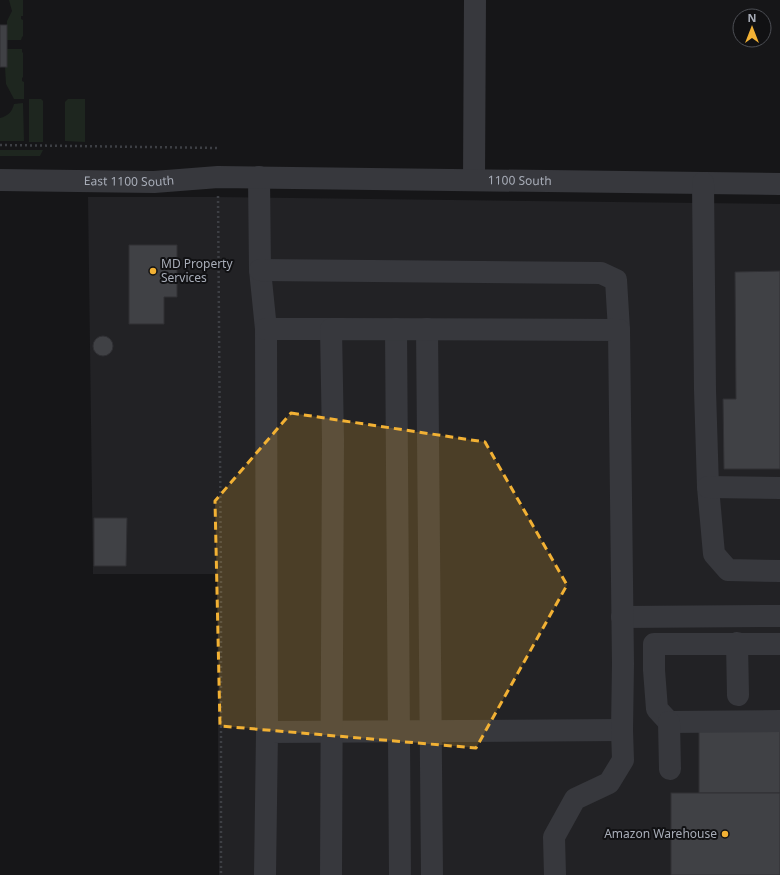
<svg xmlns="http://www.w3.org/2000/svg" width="780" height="875" font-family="'Noto Sans',sans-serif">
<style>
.built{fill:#222225}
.green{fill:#1e261f}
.building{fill:#404145;stroke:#303034}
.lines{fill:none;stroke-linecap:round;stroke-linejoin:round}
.path{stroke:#3d3f44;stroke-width:2.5;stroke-dasharray:2 3;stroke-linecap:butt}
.minor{stroke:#37383d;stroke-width:22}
.marked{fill:#f2b134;fill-opacity:0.2;stroke:#f2b134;stroke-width:3;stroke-dasharray:8 5;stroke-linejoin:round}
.poi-dot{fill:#f2b134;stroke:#111113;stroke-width:1.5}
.labels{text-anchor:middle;stroke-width:4;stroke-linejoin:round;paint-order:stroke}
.street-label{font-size:12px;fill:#a8adb8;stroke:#111113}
.poi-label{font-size:12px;fill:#a8adb8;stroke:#111113;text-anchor:start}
</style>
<rect width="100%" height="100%" fill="#161618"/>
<!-- built -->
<polygon class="built" points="88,197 215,197 780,204 780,875 219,875 217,574 93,574"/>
<!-- green -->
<g class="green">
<polygon points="9,0 23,0 23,16 21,16 21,19 23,20 23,36 22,37 21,40 7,40 7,21 12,11"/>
<polygon points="7,49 22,49 22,52 23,53 23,77 22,78 22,81 24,82 24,99 14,99 6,84 5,67 7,67"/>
<polygon points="41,99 43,101 43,142 29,142 29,99"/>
<polygon points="68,99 85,99 85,142 65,141 65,102"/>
<path d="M23 103 24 141H0V118C8 116 12 112 14 104Z"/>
<polygon points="0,150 43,150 40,156 0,156"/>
</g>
<!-- building -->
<g class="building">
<rect x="0" y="25" width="7" height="42"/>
<polygon points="129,245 177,245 177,297 164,297 164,324 129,324"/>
<polygon points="780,271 780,469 724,469 723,399 736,399 735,272"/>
<circle cx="103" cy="346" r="10"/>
<polygon points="94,518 127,518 126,566 94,566"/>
<rect x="699" y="730" width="81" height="63"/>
<rect x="671" y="793" width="109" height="82"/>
</g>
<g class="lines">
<!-- path -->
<g class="path">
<polyline points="0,145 219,148"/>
<polyline points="218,196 221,579 221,875"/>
</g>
<!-- minor -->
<g class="minor">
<polyline points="259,177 260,270 266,329 267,732"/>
<polyline points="474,179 475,0"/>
<path id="s1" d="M0 180 154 182 218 177 780 184"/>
<polyline points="703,183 705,390 708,487 714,554 728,570 780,571"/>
<polyline points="260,270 601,273 616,280 619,330"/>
<polyline points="266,329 331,329"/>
<polyline points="396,329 400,875"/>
<polyline points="427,329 432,875"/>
<polyline points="708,487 780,488"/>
<polyline points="622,617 780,616"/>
<polyline points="737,643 738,695"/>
<polyline points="780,644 654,644 654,670 657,709 669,722 780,721"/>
<polyline points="669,722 670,769"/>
<polyline points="265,875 267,732 622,730"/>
<polyline points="331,875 333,440 331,329 619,330 623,664 622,730 623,760 609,783 575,799 554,837 555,875"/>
</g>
</g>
<!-- marked area -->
<path class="marked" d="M291 413 485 442 567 585 476 748 220 726 215 501Z"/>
<!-- markers -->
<g class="poi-dot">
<circle cx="153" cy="271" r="4"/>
<circle cx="725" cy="834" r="4"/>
</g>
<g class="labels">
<!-- street labels -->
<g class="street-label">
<text dy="4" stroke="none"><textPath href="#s1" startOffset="129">East 1100 South</textPath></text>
<text dy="4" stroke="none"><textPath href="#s1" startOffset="520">1100 South</textPath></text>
</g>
<!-- poi labels -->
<g class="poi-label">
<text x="161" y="268">MD Property<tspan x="161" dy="14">Services</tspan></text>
<text x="717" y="838" text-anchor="end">Amazon Warehouse</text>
</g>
</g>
<!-- north arrow -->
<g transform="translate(752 28)"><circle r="19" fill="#111113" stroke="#4d4f55"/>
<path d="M0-3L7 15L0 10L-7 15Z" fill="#f2b134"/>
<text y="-6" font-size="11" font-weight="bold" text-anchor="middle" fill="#a8adb8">N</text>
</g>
</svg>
